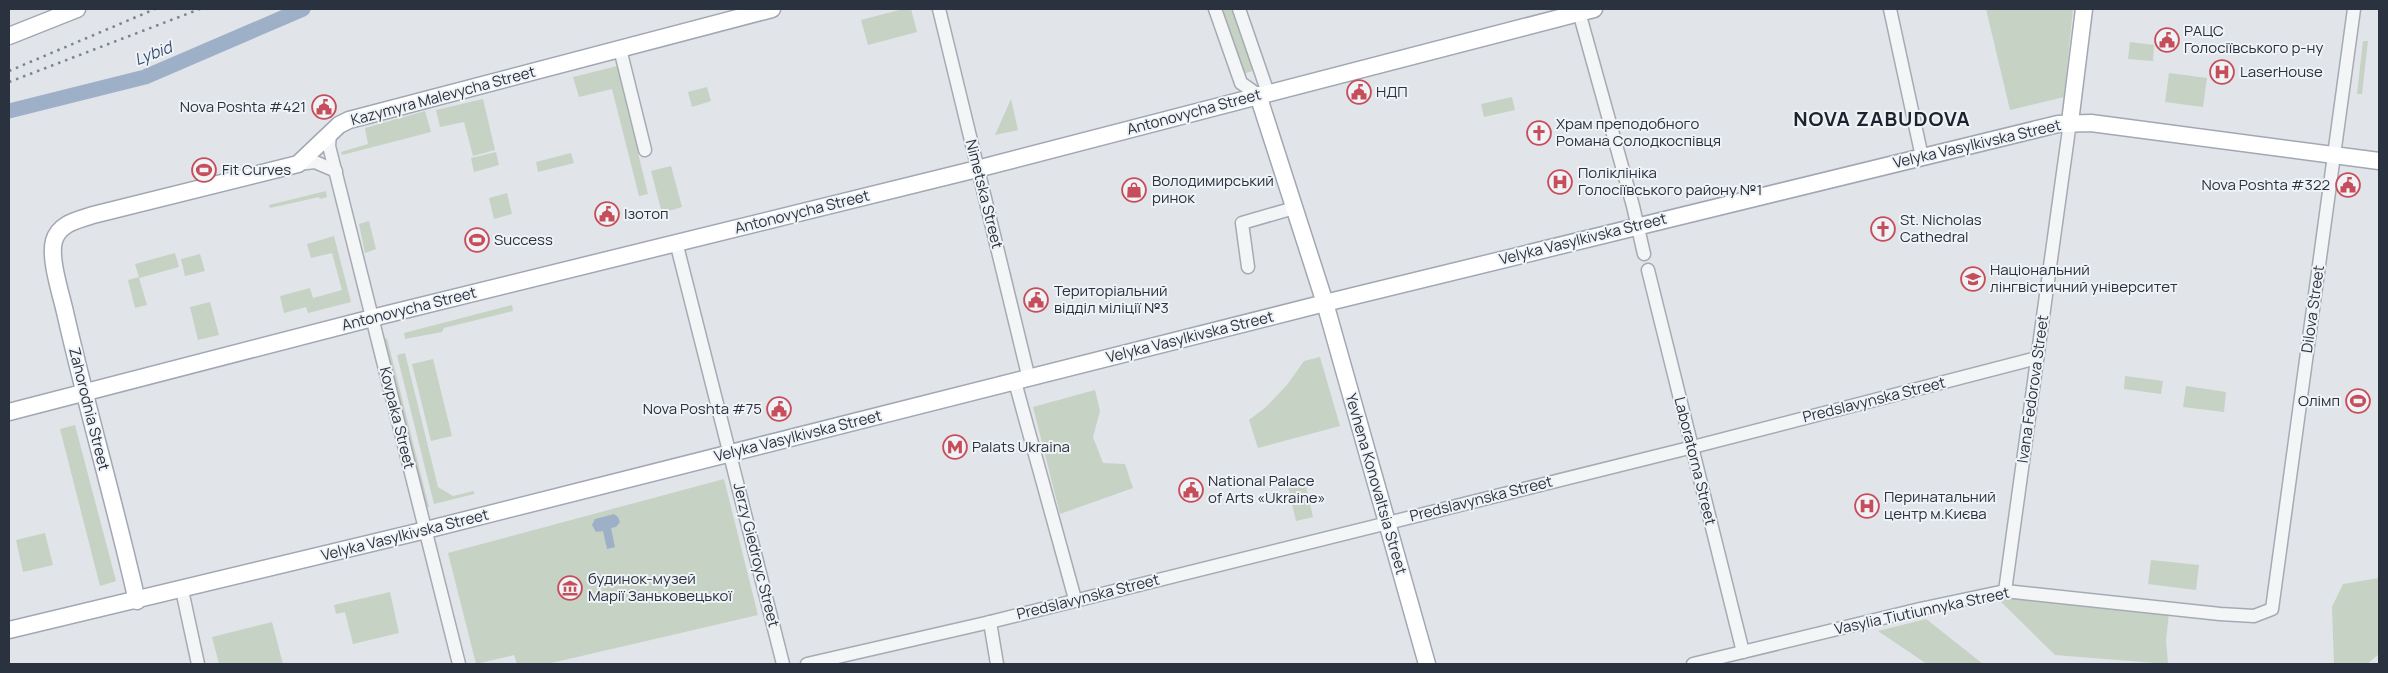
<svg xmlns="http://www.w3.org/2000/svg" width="2388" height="673" font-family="Manrope,sans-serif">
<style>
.green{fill:#c6d2c3}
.water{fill:#9eb0c7}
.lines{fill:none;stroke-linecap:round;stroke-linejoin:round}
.river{stroke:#9eb0c7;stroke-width:15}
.minor-casing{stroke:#a6abb3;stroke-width:15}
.major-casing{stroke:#a1a8b4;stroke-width:19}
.minor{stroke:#f3f5f7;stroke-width:12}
.major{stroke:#fff;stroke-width:16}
.rail{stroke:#7b8391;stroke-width:2.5;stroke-dasharray:2.5 5;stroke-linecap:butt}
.labels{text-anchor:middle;stroke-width:4;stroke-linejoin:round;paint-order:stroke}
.poi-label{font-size:15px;fill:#2a313f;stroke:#f0f3f6;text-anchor:start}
.street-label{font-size:15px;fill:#2a313f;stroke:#f0f3f6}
.water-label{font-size:16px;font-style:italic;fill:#374e71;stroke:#f0f3f6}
.district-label{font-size:20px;font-weight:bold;letter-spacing:1px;fill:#1c2230;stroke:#f0f3f6}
</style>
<rect width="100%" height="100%" fill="#e1e4e9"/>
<!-- green -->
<g class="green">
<polygon points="903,9 911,9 917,32 868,45 861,20"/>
<polygon points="1219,9 1235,9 1255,70 1241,75"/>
<polygon points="1986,9 2073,9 2064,97 2010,110"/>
<polygon points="2363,41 2368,41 2362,94 2357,94"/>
<polygon points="2130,42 2154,45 2153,61 2128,59"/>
<polygon points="617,66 648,194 639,196 612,89 579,97 573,77"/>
<polygon points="2169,73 2207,78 2203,107 2165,102"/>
<polygon points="707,87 711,101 692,107 688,92"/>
<polygon points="1512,97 1515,110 1484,117 1481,104"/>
<polygon points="483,99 495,150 473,156 464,122 440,127 436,110"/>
<polygon points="1011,99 1018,130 995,135"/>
<polygon points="425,111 431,132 342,155 341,152 368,144 365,128"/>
<polygon points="496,152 499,165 474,172 471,158"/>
<polygon points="571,153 574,163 538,172 536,162"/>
<polygon points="671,166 682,207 662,213 651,171"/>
<polygon points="326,191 327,197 320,199 319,197 270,208 269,205"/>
<polygon points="507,193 512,214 494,219 489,198"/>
<polygon points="369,221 376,249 365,253 359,224"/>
<polygon points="334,236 351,302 308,313 306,307 284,313 280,296 310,288 313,298 342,290 332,253 311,258 307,244"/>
<polygon points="175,253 179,267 139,278 147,305 135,308 128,280 139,277 135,264"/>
<polygon points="200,254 205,271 185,276 181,259"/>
<polygon points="210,302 219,335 198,340 190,307"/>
<polygon points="512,305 513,311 444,328 442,332 405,339 404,333"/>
<polygon points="387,338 429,507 425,508 383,340"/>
<polygon points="405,353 438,487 453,496 474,491 474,494 434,504 397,355"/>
<polygon points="1320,357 1340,426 1258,448 1249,420 1266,407 1287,385 1304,361"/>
<polygon points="433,359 452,436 431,441 412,364"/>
<polygon points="2125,376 2163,381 2161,394 2124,389"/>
<polygon points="2186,386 2226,392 2224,412 2183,407"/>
<polygon points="1095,390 1100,411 1093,437 1103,463 1125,464 1133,488 1060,514 1033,407"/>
<polygon points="75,425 116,581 100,586 60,429"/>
<polygon points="1304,478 1313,517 1296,521 1287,482"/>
<polygon points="724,479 758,615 547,664 517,664 514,655 476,664 448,553"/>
<polygon points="45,533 53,565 23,572 16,540"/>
<polygon points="2151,560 2199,565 2196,590 2148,584"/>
<polygon points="2379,578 2379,654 2367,664 2334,664 2332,607 2343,584"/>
<polygon points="390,592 399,633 353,644 345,612 336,614 334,605"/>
<polygon points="2008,596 2169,612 2166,641 2168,664 2055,655 1996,597"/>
<polygon points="1926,619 1983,664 1927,664 1878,631"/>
<polygon points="272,622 283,664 219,664 212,637"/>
</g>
<!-- water -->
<polygon class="water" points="614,514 618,517 620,522 616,527 611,528 615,547 607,549 603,531 596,532 592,525 595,519"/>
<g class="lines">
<!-- river -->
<polyline class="river" points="9,111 145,77 303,9"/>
<!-- minor casing -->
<g class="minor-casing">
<g id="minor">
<polyline points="939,9 1029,379"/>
<polyline points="1215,9 1241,83 1258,95"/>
<polyline points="1239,9 1268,93"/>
<polyline points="1890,9 1922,157"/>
<polyline points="1579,12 1633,206 1644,254"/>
<polyline points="620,49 645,150"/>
<polyline points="330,133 329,146 459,664"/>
<polyline points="298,164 315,162 336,171"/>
<polyline points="676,242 783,664"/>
<polyline points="1248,267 1242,223 1294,208"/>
<polyline points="1648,270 1743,652"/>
<polyline points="1015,382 1075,599"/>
<polyline points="182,590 198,664"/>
<polyline points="2005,591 2070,122"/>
<polyline points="990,622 997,664"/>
<polyline points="807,664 990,622 1689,448 2037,358"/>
<polyline points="1693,664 1920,609 2005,591 2220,614 2254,616 2272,609 2354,9"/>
</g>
</g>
<!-- major casing -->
<g class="major-casing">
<g id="major">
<polyline points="9,36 77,9"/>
<polyline points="1258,95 1325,303 1427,664"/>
<polyline points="2070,122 2084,9"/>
<polyline points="9,412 384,315 977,169 1594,9"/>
<path d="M137 601C115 504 87 409 65 312 61 294 49 258 54 241 59 223 78 220 93 215L298 164 339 125 349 120 772 9"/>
<polyline points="9,630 426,530 1325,303 2058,124 2091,123 2379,161"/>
</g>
</g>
<!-- minor -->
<use href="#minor" class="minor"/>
<!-- major -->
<use href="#major" class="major"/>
<!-- rail -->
<g class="rail">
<polyline points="9,71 155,9"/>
<polyline points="9,82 200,9"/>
</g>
</g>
<!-- icons -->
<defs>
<g id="civic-ring" transform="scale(1.25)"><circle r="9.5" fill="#f0f3f6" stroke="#c64e5b" stroke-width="1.5"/><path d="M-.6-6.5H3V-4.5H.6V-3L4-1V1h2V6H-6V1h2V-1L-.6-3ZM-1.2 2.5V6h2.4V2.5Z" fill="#c64e5b"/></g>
<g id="hospital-ring" transform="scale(1.25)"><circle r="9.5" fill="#f0f3f6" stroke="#c64e5b" stroke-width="1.5"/><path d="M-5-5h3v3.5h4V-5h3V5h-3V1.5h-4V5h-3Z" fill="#c64e5b"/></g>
<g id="church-ring" transform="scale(1.25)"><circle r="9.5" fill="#f0f3f6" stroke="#c64e5b" stroke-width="1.5"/><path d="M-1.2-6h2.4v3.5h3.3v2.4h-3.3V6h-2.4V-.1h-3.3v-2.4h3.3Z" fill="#c64e5b"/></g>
<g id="stadium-ring" transform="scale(1.25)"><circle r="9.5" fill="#f0f3f6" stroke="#c64e5b" stroke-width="1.5"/><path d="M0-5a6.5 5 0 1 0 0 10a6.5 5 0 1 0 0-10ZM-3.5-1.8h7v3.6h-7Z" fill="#c64e5b"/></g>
<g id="shop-ring" transform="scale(1.25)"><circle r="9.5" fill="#f0f3f6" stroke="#c64e5b" stroke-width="1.5"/><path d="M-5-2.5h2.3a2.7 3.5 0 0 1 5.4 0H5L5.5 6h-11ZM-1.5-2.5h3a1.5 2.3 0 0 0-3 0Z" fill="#c64e5b"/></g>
<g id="university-ring" transform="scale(1.25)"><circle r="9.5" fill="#f0f3f6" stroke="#c64e5b" stroke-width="1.5"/><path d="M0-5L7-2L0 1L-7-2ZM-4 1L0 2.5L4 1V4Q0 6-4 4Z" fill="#c64e5b"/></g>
<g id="metro-ring" transform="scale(1.25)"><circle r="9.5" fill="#f0f3f6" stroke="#c64e5b" stroke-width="1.5"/><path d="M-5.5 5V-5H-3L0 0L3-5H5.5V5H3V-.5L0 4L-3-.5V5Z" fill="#c64e5b"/></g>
<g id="museum-ring" transform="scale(1.25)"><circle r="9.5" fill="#f0f3f6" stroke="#c64e5b" stroke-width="1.5"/><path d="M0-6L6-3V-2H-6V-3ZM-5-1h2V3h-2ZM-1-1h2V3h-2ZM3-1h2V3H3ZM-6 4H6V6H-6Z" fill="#c64e5b"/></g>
</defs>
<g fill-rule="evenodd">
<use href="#civic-ring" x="2167" y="40"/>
<use href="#hospital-ring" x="2222" y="72"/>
<use href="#civic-ring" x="1359" y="92"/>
<use href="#civic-ring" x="324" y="107"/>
<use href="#church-ring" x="1539" y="133"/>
<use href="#stadium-ring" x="204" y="170"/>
<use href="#hospital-ring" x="1560" y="182"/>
<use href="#civic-ring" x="2348" y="185"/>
<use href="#shop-ring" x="1134" y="190"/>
<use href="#civic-ring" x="607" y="214"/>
<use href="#church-ring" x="1883" y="229"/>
<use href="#stadium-ring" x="477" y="240"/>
<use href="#university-ring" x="1973" y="279"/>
<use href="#civic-ring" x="1036" y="300"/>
<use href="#stadium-ring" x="2358" y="401"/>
<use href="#civic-ring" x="779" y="409"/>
<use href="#metro-ring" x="955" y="447"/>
<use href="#civic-ring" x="1191" y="490"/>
<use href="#hospital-ring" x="1867" y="506"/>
<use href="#museum-ring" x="570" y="588"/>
</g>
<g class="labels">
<!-- poi labels -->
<g class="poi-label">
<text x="2184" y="36">РАЦС<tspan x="2184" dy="17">Голосіївського р-ну</tspan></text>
<text x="2240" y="77">LaserHouse</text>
<text x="1376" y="97">НДП</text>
<text x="306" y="112" text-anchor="end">Nova Poshta #421</text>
<text x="1556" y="129">Храм преподобного<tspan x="1556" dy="17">Романа Солодкоспівця</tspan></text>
<text x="222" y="175">Fit Curves</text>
<text x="1578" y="178">Поліклініка<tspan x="1578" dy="17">Голосіївського району №1</tspan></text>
<text x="1152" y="186">Володимирський<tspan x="1152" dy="17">ринок</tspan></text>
<text x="2330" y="190" text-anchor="end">Nova Poshta #322</text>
<text x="624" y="219">Ізотоп</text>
<text x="1900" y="225">St. Nicholas<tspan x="1900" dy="17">Cathedral</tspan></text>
<text x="494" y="245">Success</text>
<text x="1990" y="275">Національний<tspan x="1990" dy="17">лінгвістичний університет</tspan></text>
<text x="1054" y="296">Територіальний<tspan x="1054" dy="17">відділ міліції №3</tspan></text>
<text x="2340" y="406" text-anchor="end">Олімп</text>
<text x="762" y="414" text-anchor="end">Nova Poshta #75</text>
<text x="972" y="452">Palats Ukraina</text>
<text x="1208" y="486">National Palace<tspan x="1208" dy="17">of Arts «Ukraine»</tspan></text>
<text x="1884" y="502">Перинатальний<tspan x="1884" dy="17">центр м.Києва</tspan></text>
<text x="588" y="584">будинок-музей<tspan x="588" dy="17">Марії Заньковецької</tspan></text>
</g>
<!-- street labels -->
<g class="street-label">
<text transform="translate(443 96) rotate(-15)" y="5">Kazymyra Malevycha Street</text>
<text transform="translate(1194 112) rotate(-15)" y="5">Antonovycha Street</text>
<text transform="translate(1977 144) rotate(-13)" y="5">Velyka Vasylkivska Street</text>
<text transform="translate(984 194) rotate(76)" y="5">Nimetska Street</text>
<text transform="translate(802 212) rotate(-14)" y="5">Antonovycha Street</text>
<text transform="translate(1583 239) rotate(-14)" y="5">Velyka Vasylkivska Street</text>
<text transform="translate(409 309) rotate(-14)" y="5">Antonovycha Street</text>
<text transform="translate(2313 309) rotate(-82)" y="5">Dilova Street</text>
<text transform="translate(1190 337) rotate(-14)" y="5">Velyka Vasylkivska Street</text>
<text transform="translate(2033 389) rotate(-82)" y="5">Ivana Fedorova Street</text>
<text transform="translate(1874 400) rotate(-14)" y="5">Predslavynska Street</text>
<text transform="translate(89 409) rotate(76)" y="5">Zahorodnia Street</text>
<text transform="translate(397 418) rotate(76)" y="5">Kovpaka Street</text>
<text transform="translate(798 436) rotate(-14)" y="5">Velyka Vasylkivska Street</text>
<text transform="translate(1695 461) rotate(76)" y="5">Laboratorna Street</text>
<text transform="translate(1376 484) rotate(74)" y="5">Yevhena Konovaltsia Street</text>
<text transform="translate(1481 499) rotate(-14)" y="5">Predslavynska Street</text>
<text transform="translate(405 535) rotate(-14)" y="5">Velyka Vasylkivska Street</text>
<text transform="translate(756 555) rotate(76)" y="5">Jerzy Giedroyc Street</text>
<text transform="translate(1088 597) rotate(-14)" y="5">Predslavynska Street</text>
<text transform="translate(1922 611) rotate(-12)" y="5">Vasylia Tiutiunnyka Street</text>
</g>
<!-- water labels -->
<g class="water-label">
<text transform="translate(153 53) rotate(-21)" y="6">Lybid</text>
</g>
<!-- district labels -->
<g class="district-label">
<text x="1882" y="126">NOVA ZABUDOVA</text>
</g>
</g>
<!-- border -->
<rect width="2388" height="673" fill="none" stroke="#2a313f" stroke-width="20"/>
</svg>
